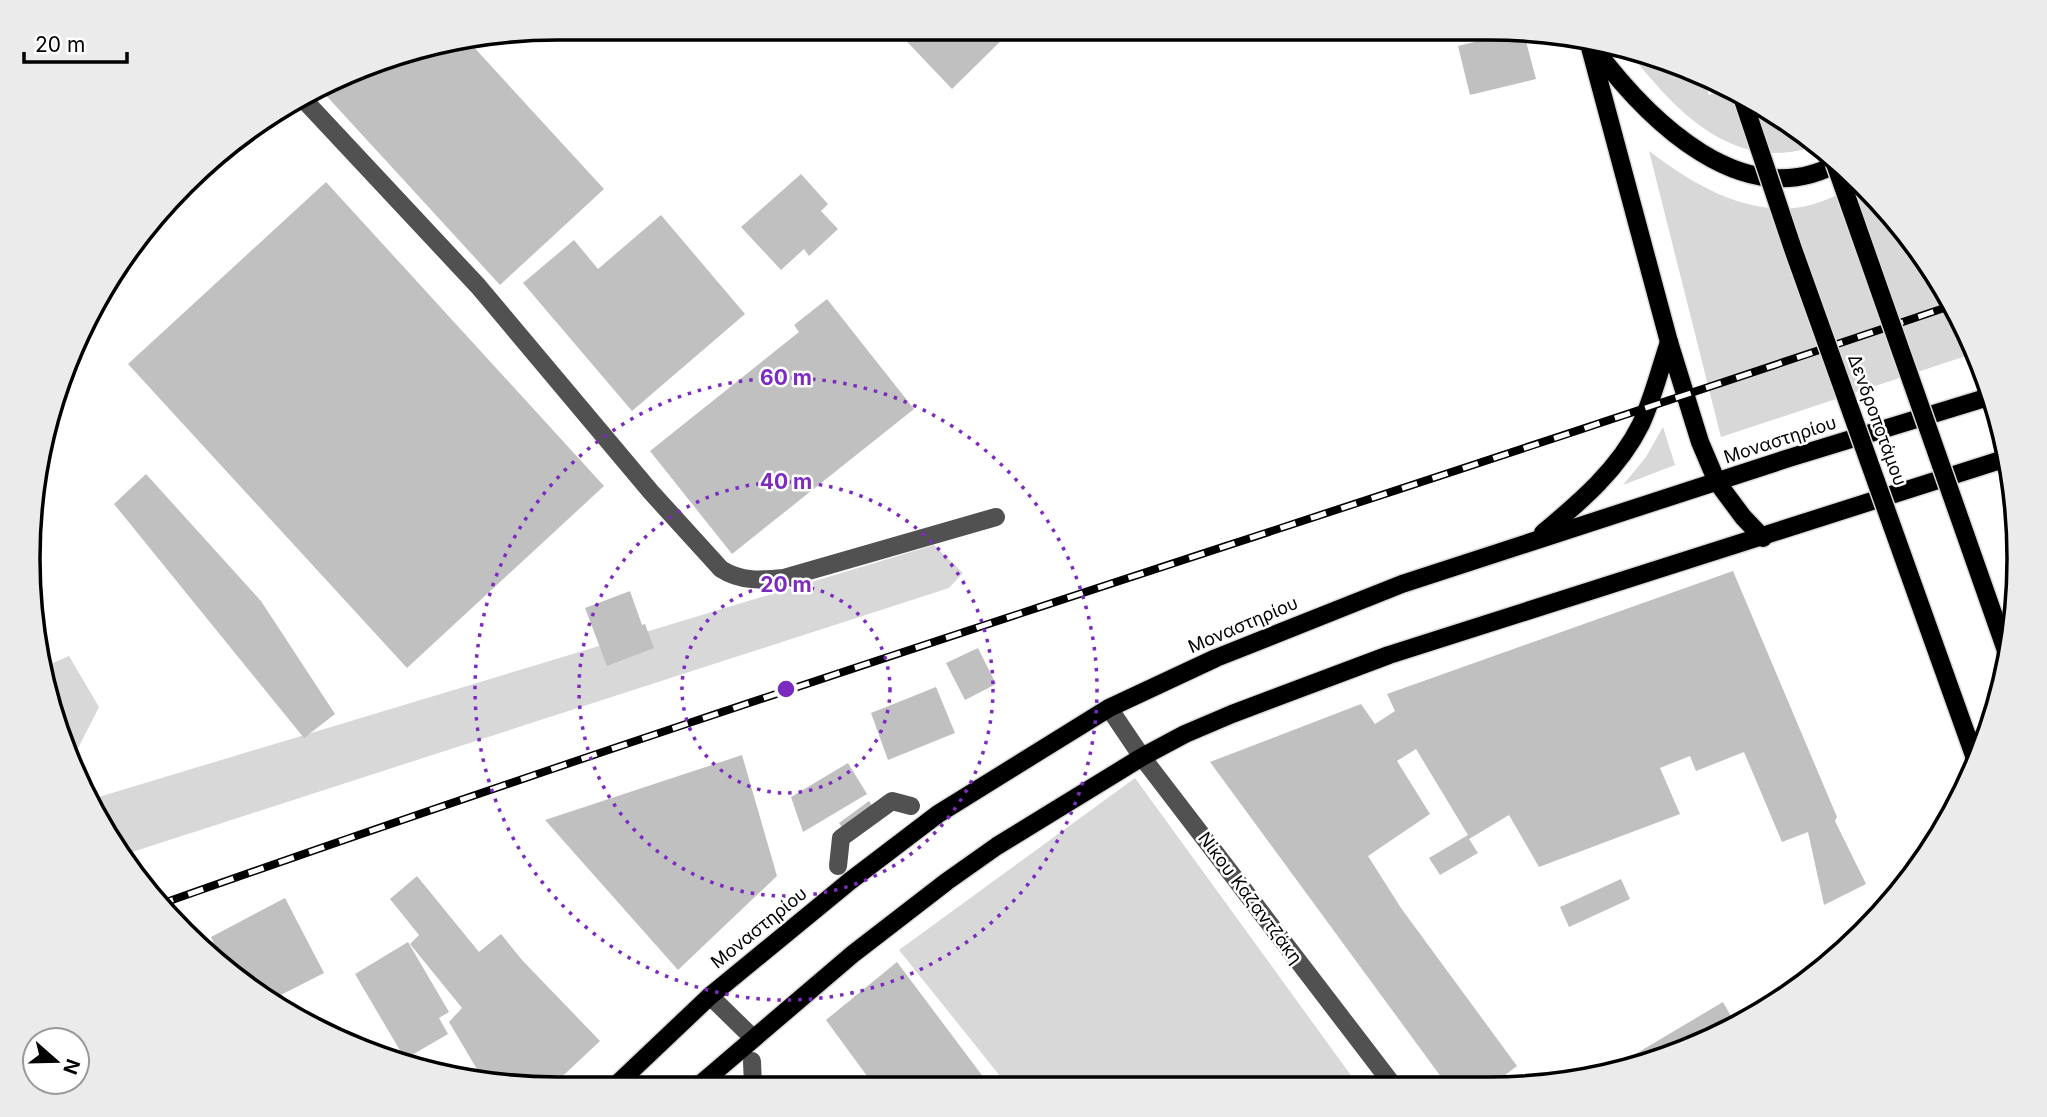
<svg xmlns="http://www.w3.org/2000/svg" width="2047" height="1117" font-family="Inter,sans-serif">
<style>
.green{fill:#d8d8d8}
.building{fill:#c0c0c0}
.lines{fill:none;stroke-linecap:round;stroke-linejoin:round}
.major-casing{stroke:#dbdbdb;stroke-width:21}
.minor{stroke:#515151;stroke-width:18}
.major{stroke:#000;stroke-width:18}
.rail-casing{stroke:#000;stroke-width:8}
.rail{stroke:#fff;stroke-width:5;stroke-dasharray:16;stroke-linecap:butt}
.major-bridge-casing{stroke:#dbdbdb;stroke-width:21;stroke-linecap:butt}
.major-bridge{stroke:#000;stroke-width:18}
.ring{fill:none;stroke:#7b2cbf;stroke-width:3.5;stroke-dasharray:3.5 7}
.labels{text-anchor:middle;stroke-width:5;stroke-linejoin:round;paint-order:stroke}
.street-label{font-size:18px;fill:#000;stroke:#fff}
.rim{fill:none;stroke:#000;stroke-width:3.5}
.centre{fill:#7b2cbf;stroke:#fff;stroke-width:3.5}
.ring-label{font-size:21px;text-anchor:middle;font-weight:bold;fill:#7b2cbf;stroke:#fff;stroke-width:5;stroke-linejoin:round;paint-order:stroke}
</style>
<rect width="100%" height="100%" fill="#fff"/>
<!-- green -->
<g class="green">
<path d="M1627 46 1703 78 1709 95 1728 88 1753 99 1818 145C1753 169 1702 135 1660 89 1648 75 1636 63 1627 46Z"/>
<path d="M1649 151C1690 182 1740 213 1794 208 1818 206 1839 194 1860 183L1909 235 1964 323 1975 353 1721 437Z"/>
<polygon points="1663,427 1675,465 1623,485 1646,457"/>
<polygon points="934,545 963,573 949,588 126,854 92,799"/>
<polygon points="69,656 99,707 70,764 46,666"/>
<polygon points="1135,778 1358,1085 1008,1086 899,950"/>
</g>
<!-- building -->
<g class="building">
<polygon points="894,28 1013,29 952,89"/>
<polygon points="1523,30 1536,79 1470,95 1458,46"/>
<polygon points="470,43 604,189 500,285 322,91 388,56"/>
<polygon points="801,174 828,204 821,211 838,229 809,256 804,249 781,270 741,227"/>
<polygon points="326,182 604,486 407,668 128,364"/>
<polygon points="661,215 745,314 632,411 523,283 574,240 598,269"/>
<polygon points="827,299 914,409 732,554 650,451 799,332 794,325"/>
<polygon points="146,474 261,601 335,714 304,738 114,504"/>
<polygon points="1733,571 1837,817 1835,821 1866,884 1824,905 1808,832 1782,842 1744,752 1696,771 1690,756 1660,768 1680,814 1539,867 1509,815 1469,839 1478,853 1440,875 1429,858 1468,835 1416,749 1397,761 1430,814 1368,856 1401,908 1517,1066 1492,1085 1447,1085 1210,762 1361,704 1375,724 1395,711 1387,694"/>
<polygon points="630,591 642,625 645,624 654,648 607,666 585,608"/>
<polygon points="978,648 996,684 965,700 946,663"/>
<polygon points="936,687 955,733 888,760 871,713"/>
<polygon points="742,755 777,876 678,970 545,820"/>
<polygon points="848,763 867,794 803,832 791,797"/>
<polygon points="869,801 881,817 851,840 839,823"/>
<polygon points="417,876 479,952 501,934 522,960 600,1041 550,1088 524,1088 484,1081 449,1022 462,1008 410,944 419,935 390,899"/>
<polygon points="1621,879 1630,899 1569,927 1560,907"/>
<polygon points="285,898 324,973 271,1000 222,960 211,937"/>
<polygon points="408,942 449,1012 439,1018 448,1034 405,1059 355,974"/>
<polygon points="897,962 990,1086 875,1087 826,1020"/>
<polygon points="1723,1002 1736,1025 1691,1049 1605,1072"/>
</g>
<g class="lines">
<!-- major casing -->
<g class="major-casing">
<g id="major">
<polyline points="1588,40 1669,342 1700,442 1717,482 1743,517 1763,538"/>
<path d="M1594 48C1648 120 1744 217 1840 162"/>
<path d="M1543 533C1580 502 1619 469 1641 424 1653 398 1660 369 1669 342"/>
<polyline points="697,1087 854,953 946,882 997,846 1054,811 1142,757 1185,734 1232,714 1389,655 2007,458"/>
<polyline points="613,1088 710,996 850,881 938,814 1109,708 1216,658 1402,584 1789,458 1992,396"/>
</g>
</g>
<!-- minor -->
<g class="minor">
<path d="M305 101 478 286 651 492 721 569C741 582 762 580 784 578L996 517"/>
<polyline points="1109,708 1142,757 1393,1085"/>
<polyline points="838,866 841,838 892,801 911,806"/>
<polyline points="710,996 753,1038"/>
<polyline points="752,1061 753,1087"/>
</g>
<!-- major -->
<use href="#major" class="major"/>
<!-- rail casing -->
<g class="rail-casing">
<path id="rail" d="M158 905C752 695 1355 508 1953 305"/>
</g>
<!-- rail -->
<use href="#rail" class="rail"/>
<!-- major-bridge casing -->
<g class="major-bridge-casing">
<g id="major-bridge">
<polyline points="1741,94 1793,249 1976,761"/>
<polyline points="1832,155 2008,656"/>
</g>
</g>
<!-- major-bridge -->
<use href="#major-bridge" class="major-bridge"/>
</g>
<!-- distance rings -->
<g class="ring">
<circle cx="786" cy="689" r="104"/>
<circle cx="786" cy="689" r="207"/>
<circle cx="786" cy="689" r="311"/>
</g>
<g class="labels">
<!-- street labels -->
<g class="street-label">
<text transform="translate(1877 420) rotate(70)" y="6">Δενδροποτάμου</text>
<text transform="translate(1780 440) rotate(-18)" y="6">Μοναστηρίου</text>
<text transform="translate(1243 625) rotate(-23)" y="6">Μοναστηρίου</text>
<text transform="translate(1250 898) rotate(53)" y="6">Νίκου Καζαντζάκη</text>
<text transform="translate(759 928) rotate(-39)" y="6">Μοναστηρίου</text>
</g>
</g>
<!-- crop -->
<path d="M0 0H2047V1117H0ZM558 40H1489A518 518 0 0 1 2007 558V559A518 518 0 0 1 1489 1077H558A518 518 0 0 1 40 559V558A518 518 0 0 1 558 40Z" fill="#ebebeb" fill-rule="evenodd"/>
<path class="rim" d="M558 40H1489A518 518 0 0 1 2007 558V559A518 518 0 0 1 1489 1077H558A518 518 0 0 1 40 559V558A518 518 0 0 1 558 40Z"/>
<circle cx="786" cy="689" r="10" class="centre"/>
<g class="ring-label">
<text x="786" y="385">60 m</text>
<text x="786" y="489">40 m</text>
<text x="786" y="592">20 m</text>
</g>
<!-- north arrow -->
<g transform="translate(56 1061) rotate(110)"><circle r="33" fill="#ffffff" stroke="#999999" stroke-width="2"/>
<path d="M0-5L12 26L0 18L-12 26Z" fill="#000000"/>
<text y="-10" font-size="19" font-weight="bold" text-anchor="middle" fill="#000000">N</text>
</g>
<!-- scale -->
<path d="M24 52v10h103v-10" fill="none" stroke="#000000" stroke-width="3.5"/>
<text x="35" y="52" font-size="21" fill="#000000" stroke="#ffffff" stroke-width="5" paint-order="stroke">20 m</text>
</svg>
